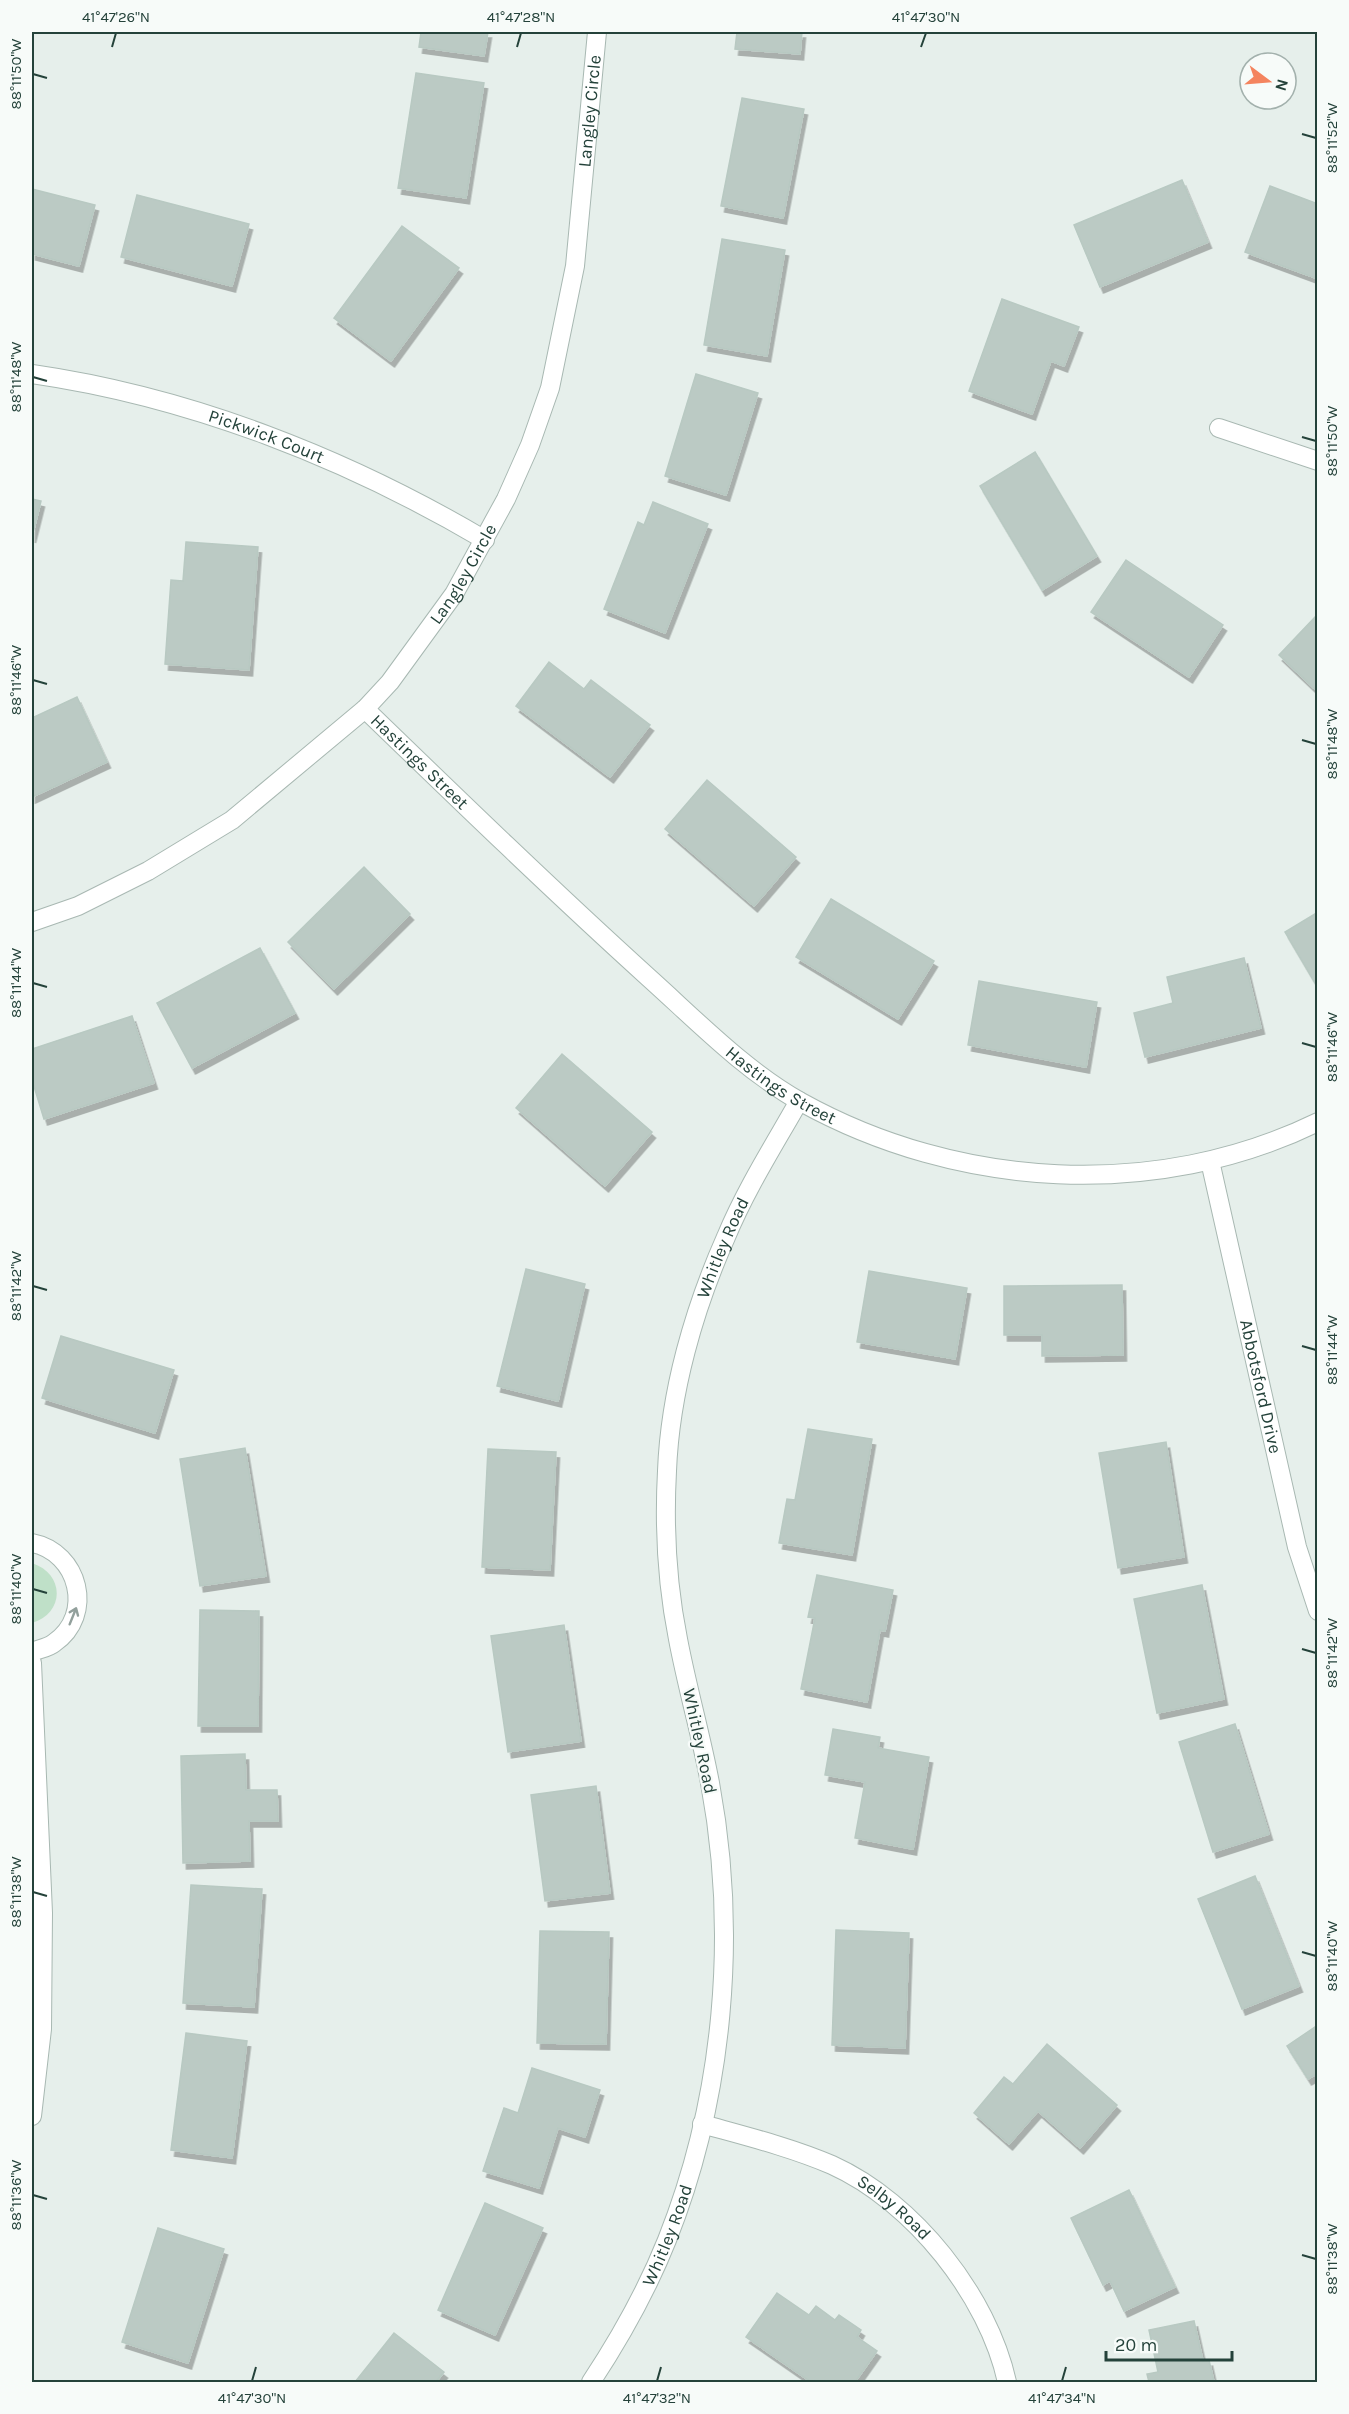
<svg xmlns="http://www.w3.org/2000/svg" width="1349" height="2414" font-family="Karla,sans-serif">
<style>
.green{fill:#bfe0c8}
.building{fill:#bbcac4;stroke:#b8c9c2;stroke-width:1.5;filter:url(#shadow)}
.lines{fill:none;stroke-linecap:round;stroke-linejoin:round}
.street-casing{stroke:#a8b8b2;stroke-width:20}
.street{stroke:#fff;stroke-width:18}
.oneway{stroke:#92a09c}
.ticks{fill:none;stroke:#24423a;stroke-width:2}
.labels{text-anchor:middle;stroke-width:4.5;stroke-linejoin:round;paint-order:stroke}
.street-label{font-size:18px;fill:#24423a;stroke:#f7fbf9}
.neatline{fill:none;stroke:#24423a;stroke-width:2}
.ticks-label{font-size:15px;text-anchor:middle;fill:#24423a}
</style>
<defs>
<filter id="shadow"><feDropShadow dx="3.5" dy="6" stdDeviation="0" flood-color="#0004"/></filter>
</defs>
<rect width="100%" height="100%" fill="#e6efeb"/>
<!-- green -->
<path class="green" d="M32 1563C65 1574 65 1613 32 1623Z"/>
<!-- building -->
<g class="building">
<polygon points="421,32 488,32 484,56 419,47"/>
<polygon points="737,32 802,32 800,54 735,49"/>
<polygon points="416,73 484,83 466,198 398,188"/>
<polygon points="742,98 804,109 783,218 721,206"/>
<polygon points="1182,180 1208,242 1100,287 1074,225"/>
<polygon points="1270,186 1318,204 1318,279 1245,252"/>
<polygon points="32,189 95,205 79,266 32,254"/>
<polygon points="137,195 249,224 232,286 121,257"/>
<polygon points="402,226 459,268 391,361 334,318"/>
<polygon points="722,239 785,250 767,356 704,345"/>
<polygon points="1002,299 1079,327 1064,366 1051,361 1032,414 969,391"/>
<polygon points="696,374 758,393 726,495 665,476"/>
<polygon points="1035,452 1097,556 1042,590 980,486"/>
<polygon points="32,499 41,501 32,537"/>
<polygon points="653,502 708,524 665,633 604,609 638,522 644,525"/>
<polygon points="186,542 258,547 249,670 165,664 171,580 183,581"/>
<polygon points="1126,560 1223,625 1189,677 1091,612"/>
<polygon points="1318,614 1318,692 1279,655"/>
<polygon points="549,662 584,689 591,680 650,725 610,777 516,706"/>
<polygon points="77,697 107,762 32,797 32,718"/>
<polygon points="707,780 796,857 754,906 665,829"/>
<polygon points="364,867 410,914 334,989 288,942"/>
<polygon points="831,899 934,961 898,1019 796,957"/>
<polygon points="1318,912 1318,988 1285,932"/>
<polygon points="260,948 295,1013 192,1068 157,1003"/>
<polygon points="1244,958 1261,1028 1145,1057 1134,1013 1173,1003 1167,977"/>
<polygon points="979,981 1097,1002 1086,1067 968,1045"/>
<polygon points="132,1016 154,1083 44,1119 32,1080 32,1049"/>
<polygon points="562,1054 652,1132 605,1186 516,1108"/>
<polygon points="526,1269 585,1284 558,1401 497,1386"/>
<polygon points="869,1271 967,1288 955,1359 857,1342"/>
<polygon points="1122,1285 1123,1355 1042,1356 1042,1335 1004,1335 1004,1286"/>
<polygon points="61,1336 174,1370 155,1433 42,1398"/>
<polygon points="808,1429 872,1439 852,1555 779,1543 787,1499 795,1500"/>
<polygon points="1166,1442 1184,1557 1118,1568 1099,1453"/>
<polygon points="245,1448 266,1576 200,1586 180,1459"/>
<polygon points="488,1449 556,1452 550,1570 482,1567"/>
<polygon points="817,1575 893,1590 885,1631 880,1630 867,1702 801,1689 815,1618 808,1617"/>
<polygon points="1202,1585 1224,1699 1157,1713 1134,1599"/>
<polygon points="200,1610 259,1611 258,1726 198,1726"/>
<polygon points="564,1625 581,1741 508,1752 491,1636"/>
<polygon points="1235,1724 1269,1834 1213,1852 1179,1742"/>
<polygon points="833,1729 880,1737 878,1748 929,1757 913,1849 855,1838 865,1782 825,1775"/>
<polygon points="245,1754 246,1790 277,1790 278,1821 249,1821 250,1861 183,1863 181,1756"/>
<polygon points="596,1786 610,1893 545,1901 531,1795"/>
<polygon points="1255,1876 1299,1986 1242,2009 1198,1899"/>
<polygon points="191,1885 262,1889 254,2007 183,2003"/>
<polygon points="836,1930 909,1933 905,2048 832,2045"/>
<polygon points="540,1931 609,1932 606,2044 537,2043"/>
<polygon points="1318,2025 1318,2073 1308,2079 1287,2046"/>
<polygon points="186,2033 247,2041 232,2158 171,2150"/>
<polygon points="1047,2044 1117,2105 1080,2148 1038,2111 1009,2144 974,2113 1004,2077 1013,2084"/>
<polygon points="532,2068 600,2090 585,2137 558,2128 539,2188 483,2171 504,2108 518,2113"/>
<polygon points="1129,2190 1175,2287 1124,2311 1110,2281 1103,2285 1071,2218"/>
<polygon points="485,2203 543,2228 495,2335 438,2310"/>
<polygon points="158,2228 224,2249 188,2363 122,2342"/>
<polygon points="777,2293 809,2315 816,2306 835,2320 839,2315 861,2330 857,2337 877,2351 855,2382 811,2382 746,2337"/>
<polygon points="1194,2321 1203,2361 1209,2360 1214,2382 1149,2382 1147,2374 1158,2372 1149,2330"/>
<polygon points="394,2333 444,2372 436,2382 355,2382"/>
</g>
<g class="lines">
<!-- street casing -->
<g class="street-casing">
<g id="street">
<path id="s1" d="M32 374C191 397 346 458 485 540"/>
<polyline points="1219,428 1318,461"/>
<path id="s2" d="M365 709C458 799 552 890 648 977 696 1020 744 1070 801 1102 958 1189 1156 1201 1318 1122"/>
<path id="s3" d="M32 922 78 906 148 871 232 820 365 709 390 682 454 594 506 499 530 445 550 388 575 266 597 32"/>
<path id="s4" d="M1210 1161 1297 1547 1318 1611"/>
<path d="M32 1543C79 1552 95 1615 54 1643 48 1648 38 1649 32 1652"/>
<polyline points="32,1663 43,1913 42,2029 32,2116"/>
<path id="s5" d="M702 2124C745 2136 790 2147 832 2165 914 2202 988 2296 1007 2382"/>
<path id="s6" d="M591 2382C620 2338 647 2290 667 2240 724 2097 738 1934 710 1783 701 1735 687 1687 678 1639 667 1584 664 1526 667 1471 670 1392 694 1309 726 1237 746 1189 774 1145 799 1101"/>
</g>
</g>
<!-- street -->
<use href="#street" class="street"/>
</g>
<!-- one-way arrows -->
<defs><path id="oneway-shaft" d="M-6 0H5M1.5-3L5.5 0L1.5 3" fill="none" stroke-width="1.6" stroke-linecap="round" stroke-linejoin="round" transform="scale(1.5)"/></defs>
<use class="oneway" href="#oneway-shaft" transform="translate(73 1616) rotate(-68)"/>
<!-- ticks -->
<path class="ticks" d="M112 47 116 33M517 47 521 33M921 47 926 33M33 74 47 78M1302 134 1316 138M33 377 47 381M1302 437 1316 441M33 680 47 684M1302 740 1316 744M33 983 47 987M1302 1043 1316 1047M33 1286 47 1290M1302 1346 1316 1350M33 1589 47 1593M1302 1649 1316 1653M33 1892 47 1896M1302 1952 1316 1956M33 2195 47 2199M1302 2255 1316 2259M252 2381 256 2367M657 2381 661 2367M1062 2381 1066 2367"/>
<g class="labels">
<!-- street labels -->
<g class="street-label">
<text dy="6" stroke="none"><textPath href="#s3" startOffset="1052">Langley Circle</textPath></text>
<text dy="6" stroke="none"><textPath href="#s1" startOffset="243">Pickwick Court</textPath></text>
<text dy="6" stroke="none"><textPath href="#s3" startOffset="566">Langley Circle</textPath></text>
<text dy="6" stroke="none"><textPath href="#s2" startOffset="76">Hastings Street</textPath></text>
<text dy="6" stroke="none"><textPath href="#s2" startOffset="562">Hastings Street</textPath></text>
<text dy="6" stroke="none"><textPath href="#s6" startOffset="1174">Whitley Road</textPath></text>
<text dy="6" stroke="none"><textPath href="#s4" startOffset="231">Abbotsford Drive</textPath></text>
<text transform="translate(700 1741) rotate(78)" y="6">Whitley Road</text>
<text dy="6" stroke="none"><textPath href="#s5" startOffset="212">Selby Road</textPath></text>
<text dy="6" stroke="none"><textPath href="#s6" startOffset="166">Whitley Road</textPath></text>
</g>
</g>
<!-- border -->
<rect width="1349" height="2414" fill="none" stroke="#f7fbf9" stroke-width="66"/>
<!-- north arrow -->
<g transform="translate(1268 81) rotate(106)"><circle r="28" fill="#f7fbf9" stroke="#a3b1ad" stroke-width="1.5"/>
<path d="M0-4.5L10 22L0 15L-10 22Z" fill="#f4845f"/>
<text y="-9" font-size="16" font-weight="bold" text-anchor="middle" fill="#24423a">N</text>
</g>
<!-- scale -->
<path d="M1106 2351v9h126v-9" fill="none" stroke="#24423a" stroke-width="3"/>
<text x="1115" y="2351" font-size="18" fill="#24423a" stroke="#f7fbf9" stroke-width="4.5" paint-order="stroke">20 m</text>
<rect x="33" y="33" width="1283" height="2348" class="neatline"/>
<g class="ticks-label">
<text x="116" y="22">41°47'26"N</text>
<text x="521" y="22">41°47'28"N</text>
<text x="926" y="22">41°47'30"N</text>
<text transform="translate(16 74) rotate(-90)" y="5">88°11'50"W</text>
<text transform="translate(1332 138) rotate(-90)" y="5">88°11'52"W</text>
<text transform="translate(16 377) rotate(-90)" y="5">88°11'48"W</text>
<text transform="translate(1332 441) rotate(-90)" y="5">88°11'50"W</text>
<text transform="translate(16 680) rotate(-90)" y="5">88°11'46"W</text>
<text transform="translate(1332 744) rotate(-90)" y="5">88°11'48"W</text>
<text transform="translate(16 983) rotate(-90)" y="5">88°11'44"W</text>
<text transform="translate(1332 1047) rotate(-90)" y="5">88°11'46"W</text>
<text transform="translate(16 1286) rotate(-90)" y="5">88°11'42"W</text>
<text transform="translate(1332 1350) rotate(-90)" y="5">88°11'44"W</text>
<text transform="translate(16 1589) rotate(-90)" y="5">88°11'40"W</text>
<text transform="translate(1332 1653) rotate(-90)" y="5">88°11'42"W</text>
<text transform="translate(16 1892) rotate(-90)" y="5">88°11'38"W</text>
<text transform="translate(1332 1956) rotate(-90)" y="5">88°11'40"W</text>
<text transform="translate(16 2195) rotate(-90)" y="5">88°11'36"W</text>
<text transform="translate(1332 2259) rotate(-90)" y="5">88°11'38"W</text>
<text x="252" y="2403">41°47'30"N</text>
<text x="657" y="2403">41°47'32"N</text>
<text x="1062" y="2403">41°47'34"N</text>
</g>
</svg>
